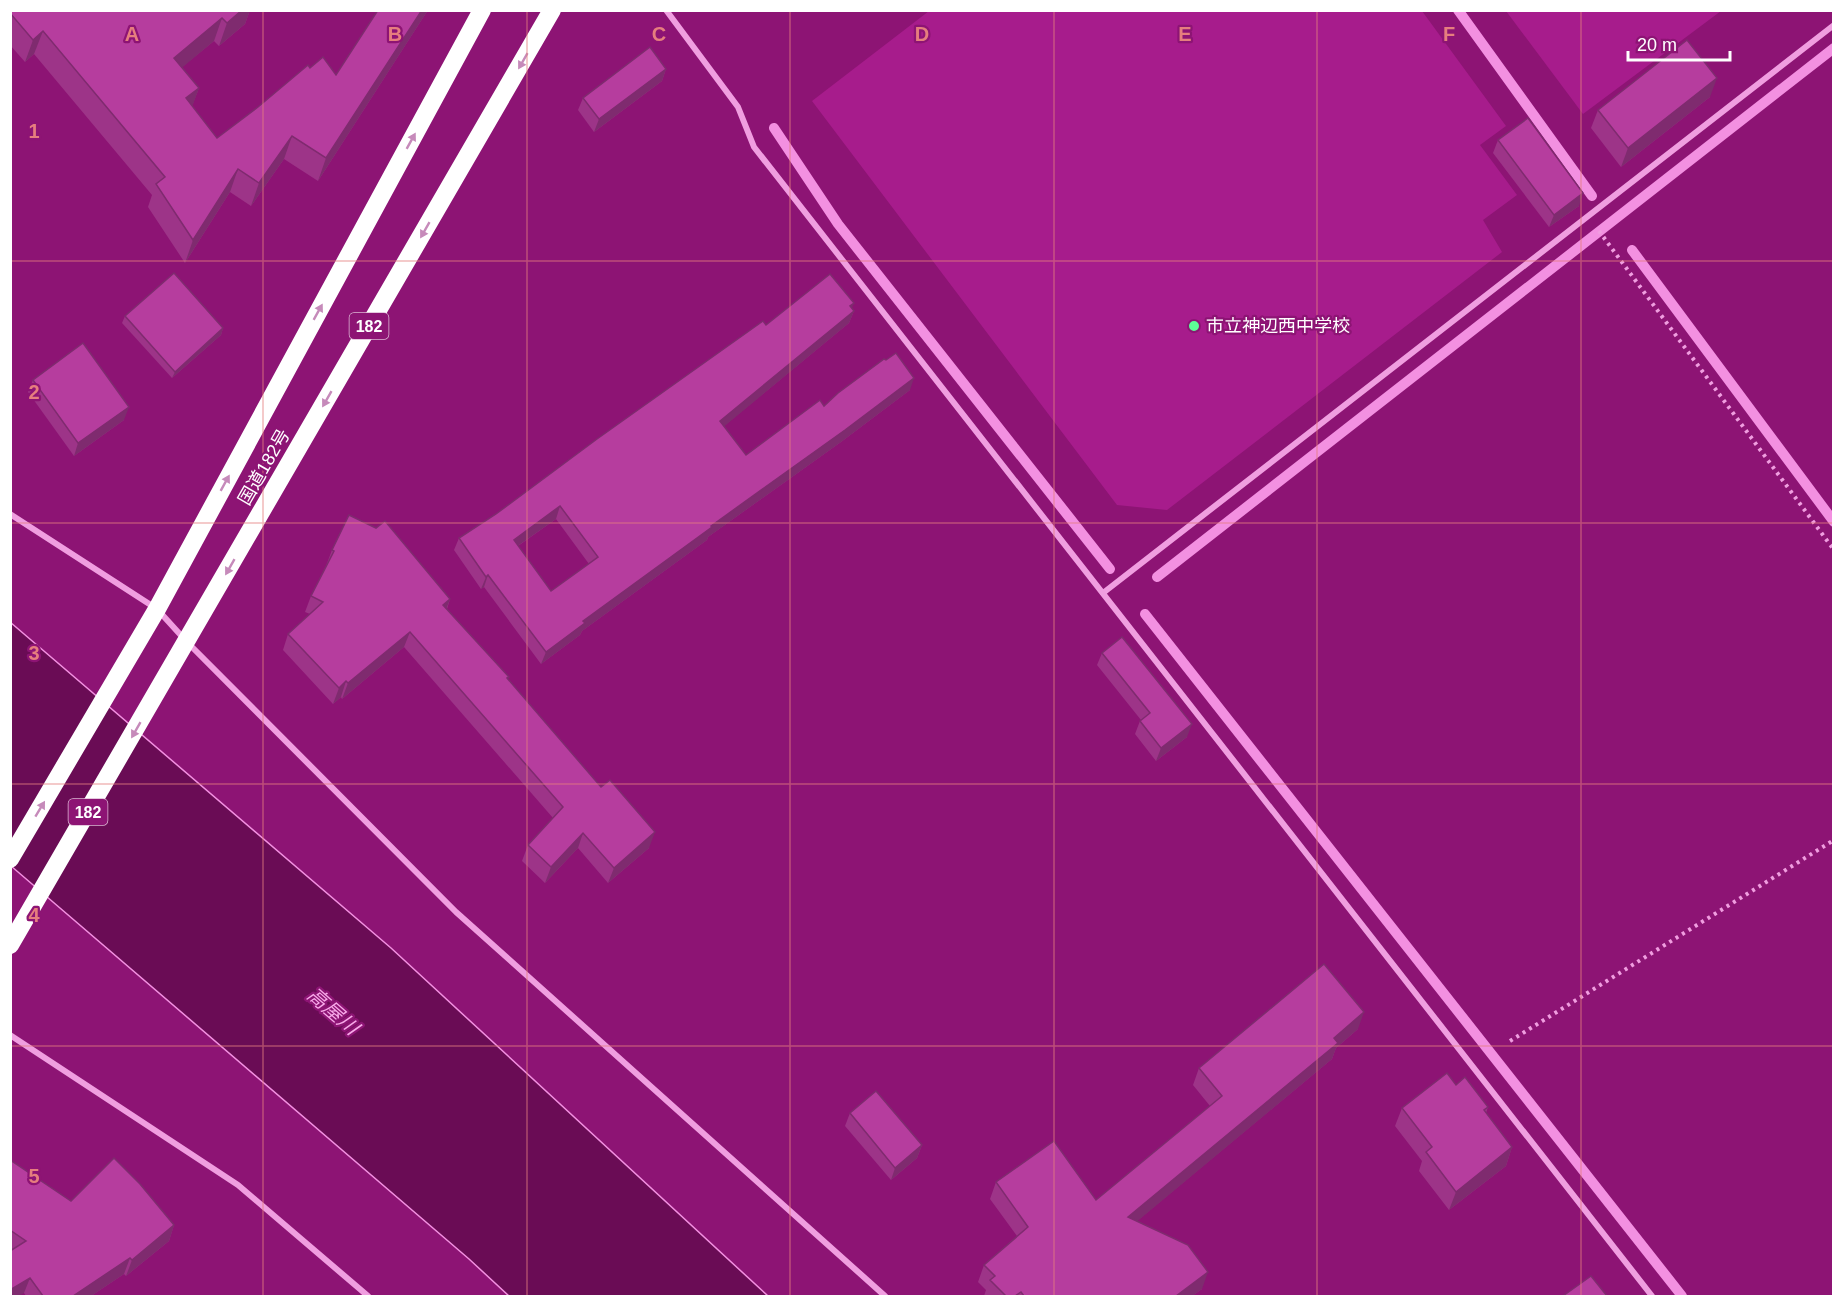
<svg xmlns="http://www.w3.org/2000/svg" width="1844" height="1307" font-family="Helvetica,'Noto Sans JP',sans-serif">
<style>
.green{fill:#a71c8c}
.water{fill:#6a0c55;stroke:#f390e1;stroke-width:1.5}
.lines{fill:none;stroke-linecap:round;stroke-linejoin:round}
.stream{stroke:#f390e1;stroke-width:10}
.path{stroke:#f09ee0;stroke-width:4;stroke-dasharray:3 4.5;stroke-linecap:butt}
.street{stroke:#f09ee0;stroke-width:6}
.highway{stroke:#fff;stroke-width:18}
.wall{fill:#9d3488;fill-rule:evenodd}
.shaded-wall{fill:#7f2b6f}
.building{fill:#b63d9e;stroke:#7f2b6f;stroke-width:1.5;fill-rule:evenodd}
.oneway{fill:#c68aba}
.grid{fill:none;stroke:#e67e7e;stroke-width:1.5;stroke-opacity:0.55}
.poi-dot{fill:#5dff97;stroke:#8d1474;stroke-width:2}
.labels{text-anchor:middle;stroke-width:4.5;stroke-linejoin:round;paint-order:stroke}
.shield{fill:#8d1474;stroke:#ddb8d5;stroke-width:1.5}
.shield-label{font-size:16px;font-weight:bold;fill:#fff}
.poi-label{font-size:18px;fill:#fff;stroke:#8d1474;text-anchor:start}
.street-label{font-size:18px;fill:#fff;stroke:#8d1474}
.water-label{font-size:20px;font-style:italic;fill:#f8a9e9;stroke:#8d1474}
.grid-label{font-size:20px;text-anchor:middle;font-weight:bold;fill:#e67e7e;stroke:#8d1474;stroke-width:4.5;stroke-linejoin:round;paint-order:stroke}
</style>
<rect width="100%" height="100%" fill="#8d1474"/>
<!-- green -->
<g class="green">
<polygon points="929,11 1422,11 1506,126 1480,145 1517,195 1483,220 1502,252 1167,510 1117,505 812,101"/>
<polygon points="1506,11 1721,11 1583,114"/>
</g>
<!-- water -->
<polygon class="water" points="10,622 391,948 768,1296 509,1296 469,1259 11,866"/>
<g class="lines">
<!-- stream -->
<g class="stream">
<polyline points="1458,10 1592,196"/>
<polyline points="774,128 838,224 1110,569"/>
<polyline points="1632,250 1834,522"/>
<polyline points="1157,577 1834,48"/>
<polyline points="1145,614 1682,1296"/>
</g>
<!-- path -->
<g class="path">
<polyline points="1599,231 1834,550"/>
<polyline points="1510,1041 1834,840"/>
</g>
<!-- street -->
<g class="street">
<polyline points="666,10 738,107 754,147 1652,1296"/>
<polyline points="10,514 157,609 187,642 456,912 885,1296"/>
<polyline points="1103,593 1834,25"/>
<polyline points="10,1035 238,1185 368,1296"/>
</g>
<!-- highway -->
<g class="highway">
<polyline points="10,859 157,609 482,10"/>
<polyline points="10,945 552,10"/>
</g>
</g>
<!-- wall -->
<g class="wall">
<polygon points="10,10 250,10 245,24 219,46 214,41 182,67 199,88 192,106 217,138 310,68 336,75 378,10 428,10 318,181 284,159 251,206 230,192 185,263 148,207 152,195 34,54 25,62 10,45"/>
<polygon points="666,69 662,81 594,132 578,110 583,98"/>
<polygon points="1710,97 1621,167 1591,128 1598,110"/>
<polygon points="1498,140 1579,206 1549,227 1493,153"/>
<path d="M852 309 854 311 849 323 724 426 746 455 824 406 910 390 841 442 708 537 707 540 582 631 580 635 541 664 484 587 481 589 454 550 459 538 496 514 766 325ZM556 519 589 564 551 591 518 546Z"/>
<polygon points="125,316 223,328 221,335 172,378 122,323"/>
<polygon points="33,380 124,420 74,456 28,392"/>
<polygon points="332,550 450,599 447,609 508,679 649,848 608,883 578,848 545,883 522,861 528,845 553,818 404,647 342,699 341,697 333,704 283,650 288,634 310,614 305,612 311,596 326,566"/>
<polygon points="1102,653 1187,737 1156,761 1135,734 1140,721 1141,720 1097,665"/>
<polygon points="1358,1029 1336,1048 1332,1059 1137,1221 1202,1289 1192,1296 984,1296 986,1290 978,1282 984,1265 1017,1236 990,1199 996,1182 1096,1200 1210,1106 1193,1085 1199,1068"/>
<polygon points="1456,1085 1488,1107 1486,1113 1512,1147 1506,1166 1449,1210 1419,1171 1422,1161 1395,1126 1402,1108"/>
<polygon points="850,1113 922,1145 917,1158 891,1180 845,1126"/>
<polygon points="10,1160 71,1201 174,1225 169,1241 126,1276 124,1274 91,1296 26,1296 24,1293 12,1250 10,1249"/>
</g>
<!-- shaded-wall -->
<g class="shaded-wall">
<polygon points="242,10 250,10 245,24 219,46 227,23"/>
<polygon points="422,10 428,10 318,181 326,158"/>
<polygon points="222,18 214,41 166,81 174,58"/>
<polygon points="43,31 34,54 25,62 33,40"/>
<polygon points="666,69 662,81 594,132 599,119"/>
<polygon points="1717,78 1710,97 1621,167 1628,148"/>
<polygon points="199,88 191,110 186,98"/>
<polygon points="292,136 284,159 251,206 259,183"/>
<polygon points="238,169 230,192 185,263 193,240"/>
<polygon points="1583,193 1579,206 1549,227 1554,215"/>
<polygon points="854,303 849,315 854,311 849,323 715,434 720,421"/>
<polygon points="223,328 221,335 172,378 175,372"/>
<polygon points="914,378 910,390 841,442 708,537 707,540 582,631 580,635 541,664 546,652 583,621 711,526"/>
<polygon points="129,407 124,420 74,456 78,443"/>
<polygon points="560,506 556,519 509,552 514,540"/>
<polygon points="488,575 484,587 481,589 486,577"/>
<polygon points="450,599 444,615 443,605"/>
<polygon points="410,632 404,647 342,699 348,683"/>
<polygon points="346,681 341,697 333,704 339,688"/>
<polygon points="1192,724 1187,737 1156,761 1161,748"/>
<polygon points="655,832 649,848 608,883 614,868"/>
<polygon points="583,833 578,848 545,883 551,867"/>
<polygon points="1364,1012 1358,1029 1336,1048 1332,1059 1122,1234 1128,1217"/>
<polygon points="922,1145 917,1158 891,1180 895,1168"/>
<polygon points="1512,1147 1506,1166 1449,1210 1456,1192"/>
<polygon points="174,1225 169,1241 126,1276 132,1260"/>
<polygon points="130,1258 124,1274 91,1296 73,1296"/>
<polygon points="1208,1272 1202,1289 1192,1296 1176,1296"/>
<polygon points="30,1278 24,1293 19,1296 10,1296 10,1290"/>
</g>
<!-- building -->
<g class="building">
<polygon points="10,10 242,10 227,23 222,18 174,58 199,88 186,98 217,138 258,107 308,65 310,68 323,57 336,75 378,10 422,10 326,158 292,136 259,183 238,169 193,240 156,184 165,177 43,31 33,40 10,13"/>
<polygon points="1687,40 1717,78 1628,148 1598,110"/>
<polygon points="650,47 666,69 599,119 583,98"/>
<polygon points="1528,118 1583,193 1554,215 1498,140"/>
<polygon points="174,273 223,328 175,372 125,316"/>
<path d="M830 274 854 303 850 306 854 311 720 421 746 455 820 400 824 406 838 393 884 359 886 360 896 353 914 378 845 430 711 526 712 527 583 621 585 623 546 652 488 575 486 577 459 538 496 514 597 439 763 321 766 325ZM560 506 598 557 551 591 514 540Z"/>
<polygon points="83,343 129,407 78,443 33,380"/>
<polygon points="349,515 376,528 385,521 450,599 443,605 509,677 507,678 601,787 610,780 655,832 614,868 583,833 551,867 528,845 563,807 410,632 348,683 346,681 339,688 288,634 323,602 311,596 334,551 332,550"/>
<polygon points="1122,637 1192,724 1161,748 1140,721 1150,713 1102,653"/>
<polygon points="1324,964 1364,1012 1334,1038 1338,1043 1128,1217 1188,1245 1208,1272 1176,1296 1024,1296 1021,1292 1015,1296 1006,1296 990,1280 995,1276 984,1265 1028,1227 996,1182 1054,1141 1096,1200 1222,1096 1199,1068"/>
<polygon points="1447,1073 1456,1085 1465,1077 1488,1107 1484,1110 1512,1147 1456,1192 1426,1152 1432,1147 1402,1108"/>
<polygon points="876,1091 922,1145 895,1168 850,1113"/>
<polygon points="114,1158 140,1184 174,1225 132,1260 130,1258 73,1296 43,1296 30,1278 10,1290 10,1251 26,1241 10,1230 10,1160 71,1201"/>
<polygon points="1591,1276 1607,1296 1563,1296"/>
</g>
<!-- one-way arrows -->
<defs><path id="oneway-solid" d="M-6-.8H1V-3.2L6.5 0L1 3.2V.8H-6Z" transform="scale(1.5)"/></defs>
<g class="oneway">
<use href="#oneway-solid" transform="translate(523 61) rotate(120)"/>
<use href="#oneway-solid" transform="translate(411 141) rotate(-61)"/>
<use href="#oneway-solid" transform="translate(425 230) rotate(120)"/>
<use href="#oneway-solid" transform="translate(318 312) rotate(-61)"/>
<use href="#oneway-solid" transform="translate(327 399) rotate(120)"/>
<use href="#oneway-solid" transform="translate(225 483) rotate(-61)"/>
<use href="#oneway-solid" transform="translate(230 567) rotate(120)"/>
<use href="#oneway-solid" transform="translate(136 730) rotate(120)"/>
<use href="#oneway-solid" transform="translate(40 809) rotate(-59)"/>
</g>
<!-- grid -->
<path class="grid" d="M263 10V1296M527 10V1296M790 10V1296M1054 10V1296M1317 10V1296M1581 10V1296M10 261H1834M10 523H1834M10 784H1834M10 1046H1834"/>
<!-- markers -->
<circle class="poi-dot" cx="1194" cy="326" r="6"/>
<g class="labels">
<!-- shield labels -->
<g class="shield">
<rect x="349.5" y="313" width="39" height="26" rx="4.5"/>
<rect x="68.5" y="799" width="39" height="26" rx="4.5"/>
</g>
<g class="shield-label">
<text x="369" y="332">182</text>
<text x="88" y="818">182</text>
</g>
<!-- poi labels -->
<g class="poi-label">
<text x="1206" y="332">市立神辺西中学校</text>
</g>
<!-- street labels -->
<g class="street-label">
<text transform="translate(264 467) rotate(-60)" y="6">国道182号</text>
</g>
<!-- water labels -->
<g class="water-label">
<text transform="translate(333 1011) rotate(41)" y="7">高屋川</text>
</g>
</g>
<g class="grid-label">
<text x="132" y="41">A</text>
<text x="395" y="41">B</text>
<text x="659" y="41">C</text>
<text x="922" y="41">D</text>
<text x="1185" y="41">E</text>
<text x="1449" y="41">F</text>
<text x="34" y="138">1</text>
<text x="34" y="399">2</text>
<text x="34" y="660">3</text>
<text x="34" y="922">4</text>
<text x="34" y="1183">5</text>
</g>
<!-- border -->
<rect width="1844" height="1307" fill="none" stroke="#ffffff" stroke-width="24"/>
<!-- scale -->
<path d="M1628 51v9h102v-9" fill="none" stroke="#ffffff" stroke-width="3"/>
<text x="1637" y="51" font-size="18" fill="#ffffff" stroke="#8d1474" stroke-width="4.5" paint-order="stroke">20 m</text>
</svg>
